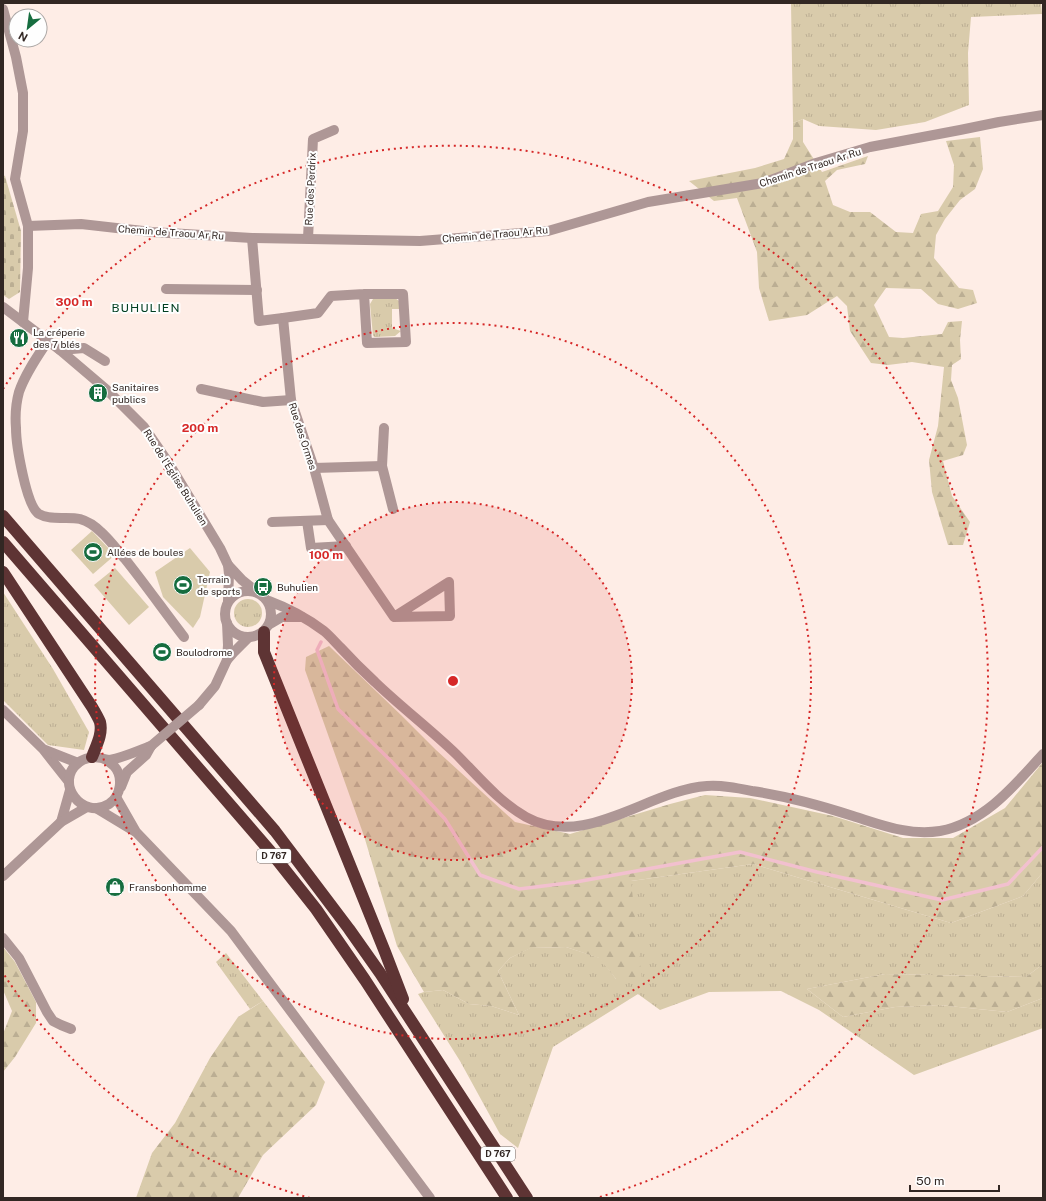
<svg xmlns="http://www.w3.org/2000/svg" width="1046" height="1201" font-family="'Public Sans',sans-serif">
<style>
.grass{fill:url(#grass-tufts)}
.forest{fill:url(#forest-firs)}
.cemetery{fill:url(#cemetery-stones)}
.garden{fill:#d9cbab}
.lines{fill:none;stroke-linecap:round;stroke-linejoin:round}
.stream{stroke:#f2c0cf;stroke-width:3.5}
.street{stroke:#ae9796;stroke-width:10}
.highway{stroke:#5e3434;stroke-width:12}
.street-bridge{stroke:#ae9796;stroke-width:10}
.ring{fill:none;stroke:#d62828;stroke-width:2;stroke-dasharray:2 4}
.labels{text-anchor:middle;stroke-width:4;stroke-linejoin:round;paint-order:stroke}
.shield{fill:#fefefe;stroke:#6f6865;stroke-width:1}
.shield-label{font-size:9px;font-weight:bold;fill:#322723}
.street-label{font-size:10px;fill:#322723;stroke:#fefefe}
.poi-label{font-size:10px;fill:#322723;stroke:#fefefe;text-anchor:start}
.quarter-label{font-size:12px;letter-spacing:1px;fill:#024022;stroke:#fefefe}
.centre{fill:#d62828;stroke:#fefefe;stroke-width:2}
.ring-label{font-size:12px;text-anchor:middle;font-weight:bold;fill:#d62828;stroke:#fefefe;stroke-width:4;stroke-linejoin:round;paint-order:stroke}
</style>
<defs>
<pattern id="grass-tufts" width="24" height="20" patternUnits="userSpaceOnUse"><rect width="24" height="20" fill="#d9cbab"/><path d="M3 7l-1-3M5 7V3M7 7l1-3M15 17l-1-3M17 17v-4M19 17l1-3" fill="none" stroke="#bbae93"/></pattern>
<pattern id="forest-firs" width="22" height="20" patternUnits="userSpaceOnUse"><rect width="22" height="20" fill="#d9cbab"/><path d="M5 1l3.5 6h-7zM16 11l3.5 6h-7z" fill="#bbae93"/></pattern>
<pattern id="cemetery-stones" width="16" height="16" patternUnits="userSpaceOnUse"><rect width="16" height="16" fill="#d9cbab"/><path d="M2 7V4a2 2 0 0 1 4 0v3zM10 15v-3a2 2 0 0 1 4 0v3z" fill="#bbae93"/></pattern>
</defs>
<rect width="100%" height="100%" fill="#feede6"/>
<!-- grass -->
<g class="grass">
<polygon points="791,3 1041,3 1042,14 971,17 968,53 969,105 925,122 876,130 819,126 803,119 793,123"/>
<polygon points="395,298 399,301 400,309 392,309 392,328 401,331 395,336 375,337 373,336 370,304 373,299"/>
<polygon points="3,592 53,669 89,732 84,750 48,745 3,700"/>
<circle cx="248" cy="613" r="14"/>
<polygon points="753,864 951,923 1023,896 1043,872 1043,964 1026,977 885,974 807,989 843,1017 895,1007 939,1005 1007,1012 1043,998 1043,1028 914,1075 819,1010 781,991 709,992 660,1010 638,994 553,1047 518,1148 500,1134 460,1061 418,994 424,992 443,990 469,1004 491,1006 519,1015 498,971 510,958 530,948 566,947 600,958 616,979 631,881"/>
<polygon points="226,953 263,1001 250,1009 216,962"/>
</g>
<!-- forest -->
<g class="forest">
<polygon points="803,119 803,142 822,172 868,156 865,164 837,170 825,181 833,205 850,212 870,212 896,232 913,233 921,214 938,211 953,187 954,165 946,141 980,137 983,169 975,189 960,200 945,219 936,235 934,258 959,288 973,290 977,303 958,309 938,304 921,289 886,288 874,305 889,337 903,338 942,334 948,322 962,321 960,340 961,359 952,365 951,380 958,398 967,445 963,455 943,461 952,496 970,522 963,545 948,545 932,492 929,460 938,426 944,367 912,362 888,365 871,363 850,331 847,306 837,296 807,315 769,321 759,288 757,252 737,198 714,201 689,181 755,168 784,159 793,139 793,123"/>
<polygon points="329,646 401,715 436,750 515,822 570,834 670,804 705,795 750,798 833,816 903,838 953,838 1005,808 1043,762 1043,872 1023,896 951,923 753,864 631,881 642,982 616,979 599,958 566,947 531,948 510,958 498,971 519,1015 491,1006 469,1004 443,990 424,992 397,946 364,836 305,670 306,657"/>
<polygon points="3,947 15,962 36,1002 36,1023 15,1057 3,1072 3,1034 12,1011 3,990"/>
<polygon points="1043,964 1043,998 1007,1012 939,1005 895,1007 843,1017 807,989 885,974 1026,977"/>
<polygon points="263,1001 325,1082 316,1105 263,1155 238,1198 136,1198 152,1153 175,1123 210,1058 238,1017"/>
</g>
<!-- cemetery -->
<polygon class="cemetery" points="3,175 5,176 21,231 20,292 9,299 3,295"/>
<!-- garden -->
<g class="garden">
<polygon points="92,531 115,555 93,574 71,550"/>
<polygon points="190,548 210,572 200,617 193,628 163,597 155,572"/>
<polygon points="115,568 149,607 129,625 94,585"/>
</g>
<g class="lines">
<!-- stream -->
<polyline class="stream" points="321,642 317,650 338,709 391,761 445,819 480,875 519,889 576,882 740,852 817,872 942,900 1008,884 1043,847"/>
<!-- street -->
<g class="street">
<polyline points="3,9 16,57 23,93 23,131 15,179 28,226 28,268 23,322"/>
<polyline points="28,226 81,224 152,232 252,238 420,241 548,231 648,202 763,183 816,163 870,147 960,130 999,122 1043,115"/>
<polyline points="252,238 259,321 283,318 291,400 314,468 328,520 394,617 449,582 450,616 394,617"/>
<polyline points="308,238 313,139 334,130"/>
<polyline points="166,289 257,290"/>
<polyline points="3,307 60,350 107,390 144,427 168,462 220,548 228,565 229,574 228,601"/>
<polyline points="283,318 318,313 331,296 364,294 403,294 406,342 367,343 364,294"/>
<path d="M47 342C37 357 25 374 19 392 16 403 15 416 16 428 16 444 26 506 39 514 51 521 67 516 80 519 87 521 96 527 101 532 110 540 117 550 125 559 145 584 164 611 184 637"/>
<polyline points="60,350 84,348 105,361"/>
<polyline points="201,389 263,402 291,400"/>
<polyline points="384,428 382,466 393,509"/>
<polyline points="314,468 382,466"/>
<polyline points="307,521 311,548 346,546"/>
<polyline points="272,522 328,520"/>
<polyline points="228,565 242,580 256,591"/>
<circle cx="248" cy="614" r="23"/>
<path d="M269 601C288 608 308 619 324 631 330 636 335 642 340 647 351 659 363 671 375 682 401 707 430 729 456 754 478 776 498 801 526 817 586 850 648 790 707 786 723 785 737 788 752 791 786 796 819 805 853 816 882 825 909 836 940 831 984 823 1015 785 1043 754"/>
<polyline points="227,623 228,645 227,660"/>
<polyline points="270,624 282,617 302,617"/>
<polyline points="199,705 215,686 227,660 234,652 249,637"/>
<polyline points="3,710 43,749 69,782"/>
<polyline points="45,750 78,763"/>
<path d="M107 760C109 762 112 764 114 766 124 777 121 796 109 804 82 821 54 782 78 763 84 758 94 756 101 758 105 759 106 760 110 760 125 757 137 751 151 746"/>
<polyline points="121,787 127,772 146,755 151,746"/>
<polyline points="116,797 136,832 231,931 430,1198"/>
<polyline points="96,808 134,831"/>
<polyline points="61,822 70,790"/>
<polyline points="3,876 61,822 87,807"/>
<polyline points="3,938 19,958 47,1012 53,1021 61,1025 71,1029"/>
</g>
<!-- highway -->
<g class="highway">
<polyline points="3,516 275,831 349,929 380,973 527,1198"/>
<polyline points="3,542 270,851 316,909 365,980 507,1198"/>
<path d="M3 572 92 707C95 712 98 717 100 722 103 734 96 746 92 757"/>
<polyline points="264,632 264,652 385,952 403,999"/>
</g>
<!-- street-bridge -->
<polyline class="street-bridge" points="151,746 199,705"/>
</g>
<!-- distance rings -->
<circle cx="453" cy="681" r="179" fill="#d62828" fill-opacity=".12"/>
<g class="ring">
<circle cx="453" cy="681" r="179"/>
<circle cx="453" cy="681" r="358"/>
<path d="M310 1198A536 536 0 0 1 3 973M3 389A536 536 0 1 1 596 1198"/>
</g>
<!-- icons -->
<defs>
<g id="restaurant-disc" transform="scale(1)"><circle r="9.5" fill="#166d3f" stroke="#fefefe"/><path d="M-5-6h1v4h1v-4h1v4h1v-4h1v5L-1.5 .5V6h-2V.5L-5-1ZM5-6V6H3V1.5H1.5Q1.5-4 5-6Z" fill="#fff"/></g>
<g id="building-disc" transform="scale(1)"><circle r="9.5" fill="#166d3f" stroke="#fefefe"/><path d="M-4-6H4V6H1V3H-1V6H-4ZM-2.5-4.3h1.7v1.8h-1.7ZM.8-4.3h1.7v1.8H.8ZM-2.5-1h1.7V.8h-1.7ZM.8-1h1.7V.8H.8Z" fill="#fff"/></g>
<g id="stadium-disc" transform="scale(1)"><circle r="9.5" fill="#166d3f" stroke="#fefefe"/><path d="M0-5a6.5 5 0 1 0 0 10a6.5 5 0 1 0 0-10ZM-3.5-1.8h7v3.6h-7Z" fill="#fff"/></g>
<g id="bus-disc" transform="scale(1)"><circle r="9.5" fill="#166d3f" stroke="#fefefe"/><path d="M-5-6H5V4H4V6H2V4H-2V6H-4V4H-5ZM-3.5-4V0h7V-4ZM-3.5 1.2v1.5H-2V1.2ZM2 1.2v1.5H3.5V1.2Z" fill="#fff"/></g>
<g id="shop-disc" transform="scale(1)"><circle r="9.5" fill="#166d3f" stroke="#fefefe"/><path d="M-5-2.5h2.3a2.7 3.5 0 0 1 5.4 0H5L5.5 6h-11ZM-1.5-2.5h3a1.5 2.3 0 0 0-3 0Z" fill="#fff"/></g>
</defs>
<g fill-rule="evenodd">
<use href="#restaurant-disc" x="19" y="338"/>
<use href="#building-disc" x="98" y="393"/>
<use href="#stadium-disc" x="93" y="552"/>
<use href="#stadium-disc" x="183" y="585"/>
<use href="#bus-disc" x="263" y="587"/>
<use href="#stadium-disc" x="162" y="652"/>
<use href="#shop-disc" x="115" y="887"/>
</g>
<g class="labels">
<!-- shield labels -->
<g class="shield">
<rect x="257" y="849" width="34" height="14" rx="3"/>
<rect x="481" y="1147" width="34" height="14" rx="3"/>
</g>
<g class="shield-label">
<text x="274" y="859">D 767</text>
<text x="498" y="1157">D 767</text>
</g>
<!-- street labels -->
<g class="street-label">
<text transform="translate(810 167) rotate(-18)" y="4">Chemin de Traou Ar Ru</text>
<text transform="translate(310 189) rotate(-87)" y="4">Rue des Perdrix</text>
<text transform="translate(171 232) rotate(4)" y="4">Chemin de Traou Ar Ru</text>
<text transform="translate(495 234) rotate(-5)" y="4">Chemin de Traou Ar Ru</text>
<text transform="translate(303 436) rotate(72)" y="4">Rue des Ormes</text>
<text transform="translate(176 477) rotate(58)" y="4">Rue de l'Église Buhulien</text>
</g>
<!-- poi labels -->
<g class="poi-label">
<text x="33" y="336">La créperie<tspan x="33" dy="12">des 7 blés</tspan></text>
<text x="112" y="391">Sanitaires<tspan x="112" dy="12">publics</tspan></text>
<text x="107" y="556">Allées de boules</text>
<text x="197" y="583">Terrain<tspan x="197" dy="12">de sports</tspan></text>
<text x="277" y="591">Buhulien</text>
<text x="176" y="656">Boulodrome</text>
<text x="129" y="891">Fransbonhomme</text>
</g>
<!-- quarter labels -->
<g class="quarter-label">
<text x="146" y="312">BUHULIEN</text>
</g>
</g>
<circle cx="453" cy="681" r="6" class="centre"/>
<g class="ring-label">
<text x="74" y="306">300 m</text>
<text x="200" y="432">200 m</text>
<text x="326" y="559">100 m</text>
</g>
<!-- border -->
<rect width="1046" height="1201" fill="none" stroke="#322723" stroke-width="8"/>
<!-- north arrow -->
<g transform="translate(28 28) rotate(209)"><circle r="19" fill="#fefefe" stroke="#aca8a6"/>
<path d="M0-3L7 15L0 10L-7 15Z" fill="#166d3f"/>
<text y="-6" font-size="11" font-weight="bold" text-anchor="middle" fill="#322723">N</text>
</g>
<!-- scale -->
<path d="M910 1185v6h89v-6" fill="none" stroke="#322723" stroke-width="2"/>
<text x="916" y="1185" font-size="12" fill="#322723" stroke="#fefefe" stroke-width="3" paint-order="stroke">50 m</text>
</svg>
